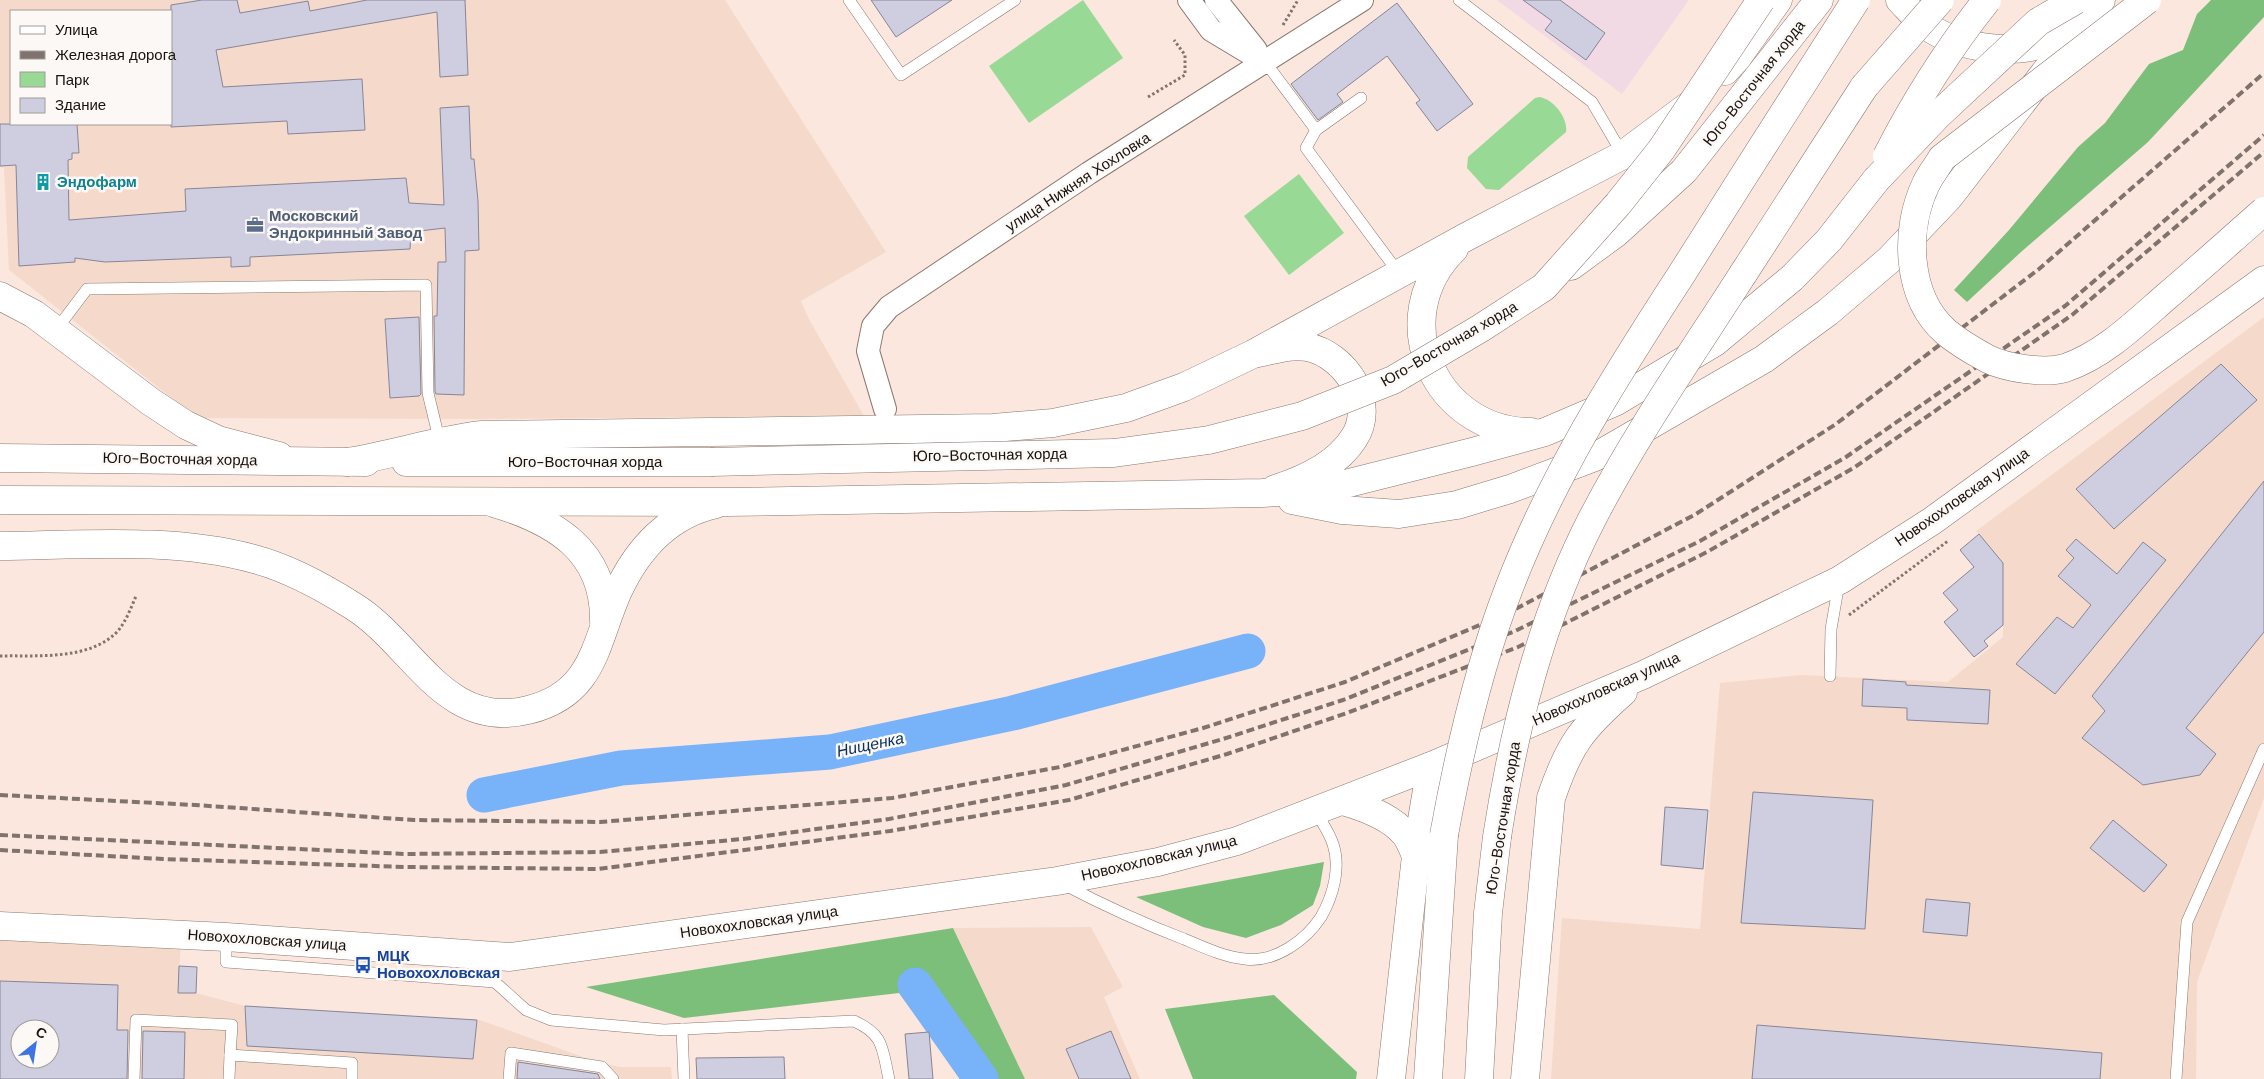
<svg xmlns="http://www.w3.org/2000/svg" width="2264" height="1079" font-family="'DM Sans',sans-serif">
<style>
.commercial{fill:#f2dae5}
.built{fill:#f5dacc;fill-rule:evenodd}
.green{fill:#98d995}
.forest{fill:#7cbf7a}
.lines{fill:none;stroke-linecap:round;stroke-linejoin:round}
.river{stroke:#78b2f8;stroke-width:35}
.building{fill:#cfcde0;stroke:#878596;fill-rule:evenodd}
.lane-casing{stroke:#8a786f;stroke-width:12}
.street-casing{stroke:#8a786f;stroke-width:24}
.secondary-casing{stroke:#8a786f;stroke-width:29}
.primary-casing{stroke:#8a786f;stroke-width:29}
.path{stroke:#81746d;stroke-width:3;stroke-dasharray:2.5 2.5;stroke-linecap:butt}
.lane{stroke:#fff;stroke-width:11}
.street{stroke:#fff;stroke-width:22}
.secondary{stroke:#fff;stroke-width:28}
.primary{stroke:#fff;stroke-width:28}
.rail{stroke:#80736d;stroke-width:4;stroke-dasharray:8 4;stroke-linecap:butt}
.primary-bridge-casing{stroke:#8a786f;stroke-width:29;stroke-linecap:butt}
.primary-bridge{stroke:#fff;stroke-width:28}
.labels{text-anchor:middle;stroke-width:5;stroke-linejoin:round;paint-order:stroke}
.street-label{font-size:15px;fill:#18120e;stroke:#fcf8f6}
.culture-label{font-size:15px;font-weight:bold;fill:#0d838f;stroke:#fcf8f6;text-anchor:start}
.service-label{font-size:15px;font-weight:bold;fill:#4e5e75;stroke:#fcf8f6;text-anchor:start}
.transit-label{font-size:15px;font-weight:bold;fill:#164399;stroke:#fcf8f6;text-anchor:start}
.water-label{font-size:16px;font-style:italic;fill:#08315d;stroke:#fcf8f6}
</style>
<rect width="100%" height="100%" fill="#fbe7dd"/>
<!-- commercial -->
<polygon class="commercial" points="1497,0 1689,0 1622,94"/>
<!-- built -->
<g class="built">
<path d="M0 0H725L886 252 801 301 809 319 864 416 469 419 197 418 9 270 4 168 0 167ZM11 11H171V124H11Z"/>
<polygon points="2264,317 2264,798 2197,982 2196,1079 1551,1079 1562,918 1700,929 1720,683 1802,675 1948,682 2003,637 2003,563 1976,531"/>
<polygon points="1091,927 1123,987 1104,997 1140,1079 1025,1079 953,928"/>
<path d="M0 934 181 941 178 993H196L245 1006 480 1020 594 1061 620 1067H671L672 1079H0ZM20 1029H50V1059H20Z"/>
</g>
<!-- green -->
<g class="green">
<polygon points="1083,0 1123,58 1029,123 989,66"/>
<path d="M1540 97C1554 100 1568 118 1566 132L1499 190 1486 189 1467 168 1468 157 1535 98Z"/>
<polygon points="1299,174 1344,233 1289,275 1244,216"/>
</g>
<!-- forest -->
<g class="forest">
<polygon points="2211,0 2264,0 2264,17 2148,142 2021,252 1967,302 1954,290 2009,230 2078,147 2105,123 2149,64 2183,50 2197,14"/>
<polygon points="1324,862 1320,886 1313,905 1281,925 1246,938 1203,927 1136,897"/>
<polygon points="953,928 1025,1079 962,1079 899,993 684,1018 586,987"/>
<polygon points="1274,995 1357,1072 1356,1079 1193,1079 1165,1009"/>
</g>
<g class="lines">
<!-- river -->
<g class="river">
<polyline points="484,795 621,768 830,752 1013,713 1248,651"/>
<polyline points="915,985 981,1079"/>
</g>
</g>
<!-- building -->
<g class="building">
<polygon points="202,0 237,0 240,13 308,1 310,11 367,0 465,0 468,75 440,77 437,12 216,50 223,87 362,79 365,130 288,134 287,121 171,127 171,5"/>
<polygon points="871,0 952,0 896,37"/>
<polygon points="1523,0 1560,0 1605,33 1586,60 1545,30 1552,21"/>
<polygon points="1397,3 1473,104 1437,131 1416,103 1420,100 1387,56 1337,94 1343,102 1318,120 1291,84"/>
<polygon points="469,106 471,159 474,159 478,201 479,250 465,251 464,395 436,394 435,392 434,316 437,316 438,262 446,262 445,228 411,232 410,249 250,257 250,266 231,267 231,257 105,262 75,258 75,262 19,266 16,165 0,166 0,124 77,124 79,153 72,153 72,159 68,160 69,220 186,211 185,189 406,178 409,203 444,205 440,108"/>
<polygon points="419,317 421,394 419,396 390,398 385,319"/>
<polygon points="2221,364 2257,400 2114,529 2076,489"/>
<polygon points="2264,481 2264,632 2186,728 2216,754 2200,775 2143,785 2082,738 2105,711 2092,696"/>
<polygon points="1979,534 2003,563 2003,625 1984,641 1988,646 1974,657 1944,622 1958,610 1943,593 1974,567 1960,550"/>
<polygon points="2076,539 2117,574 2143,542 2166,560 2055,694 2016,664 2057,617 2073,628 2091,605 2058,576 2074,558 2066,550"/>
<polygon points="1863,679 1906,682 1906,685 1990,690 1988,724 1907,720 1907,708 1862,706"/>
<polygon points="1753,792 1873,800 1865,929 1741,923"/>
<polygon points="1665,807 1708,810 1703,869 1661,865"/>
<polygon points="2113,820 2167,865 2144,892 2090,848"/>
<polygon points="1926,899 1970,903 1967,936 1923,932"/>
<polygon points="179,966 197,967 196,993 178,993"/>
<path d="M0 981 118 985 117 1030H128L127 1079H0ZM20 1029H50V1059H20Z"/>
<polygon points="245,1006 477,1020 473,1059 247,1046"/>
<polygon points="1757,1025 2102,1053 2100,1079 1752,1079"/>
<polygon points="143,1031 185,1032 184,1079 142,1079"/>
<polygon points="1111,1031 1131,1079 1079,1079 1066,1049"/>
<polygon points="929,1032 933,1079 909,1079 905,1034"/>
<polygon points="784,1057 785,1079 697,1079 696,1058"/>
<polygon points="518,1062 598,1074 600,1079 517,1079"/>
</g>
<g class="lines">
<!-- lane casing -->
<g class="lane-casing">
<g id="lane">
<polyline points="849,0 901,75 1015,0"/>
<polyline points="1459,0 1592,102 1623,155"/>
<polyline points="1266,63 1316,130"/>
<polyline points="1361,98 1316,130 1306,148 1392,264"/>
<polyline points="56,330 87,289 426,285 428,393 440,443"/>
<polyline points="1830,676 1831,629 1839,583"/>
<path d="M1063 884C1103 905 1142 923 1184 939 1203 947 1224 957 1245 959 1275 963 1306 940 1321 917 1333 896 1341 868 1333 844 1329 832 1321 821 1315 810"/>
<polyline points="226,937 226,962 495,982"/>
<path d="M473 957 495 982 526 1010 551 1020 664 1030 854 1021C885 1035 882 1049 889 1079"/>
<polyline points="682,1029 684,1079"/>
<polyline points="134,1079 136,1020 232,1025 230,1055 352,1063 352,1079"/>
<polyline points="229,1079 230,1055"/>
<polyline points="509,1079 511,1053 602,1067 613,1079"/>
<polyline points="2176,1079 2187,922 2264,749"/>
</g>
</g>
<!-- street casing -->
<g class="street-casing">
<g id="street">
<polyline points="1189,0 1211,30 1266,63"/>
<polyline points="1216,0 1256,50"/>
<polyline points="885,409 868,351 873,326 889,307 1089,173 1362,0"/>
</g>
</g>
<!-- secondary casing -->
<g class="secondary-casing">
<g id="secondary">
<polyline points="0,296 34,314 151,402 186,425 218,440 279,456"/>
<path d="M1258 353C1274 350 1290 344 1307 347 1345 354 1377 403 1354 438 1337 465 1304 480 1275 489"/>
<path d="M494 503C554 521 605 550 604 621"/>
<path d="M0 546C82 545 174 537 254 559 288 568 323 587 353 606 413 643 444 731 528 710 595 694 595 642 618 591 638 548 670 514 716 504"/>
<path d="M1343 801C1364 807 1391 817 1405 834 1410 840 1413 849 1416 856"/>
<polyline points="0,926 226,937 510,957 1057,881 1158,862 1237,841 1431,766 1643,675 1840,580 1932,521 2264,280"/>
<polyline points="1391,1079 1416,856 1431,766"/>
<path d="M1525 1079 1551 798C1569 745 1581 729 1623 692"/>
</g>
</g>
<!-- primary casing -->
<g class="primary-casing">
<g id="primary">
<path d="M1900 0C1907 7 1914 16 1922 22 1953 48 2014 57 2050 41 2059 37 2067 29 2075 23"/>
<polyline points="1725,71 1737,58 1778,0"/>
<path d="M1454 249C1384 318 1435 432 1531 432"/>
<polyline points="1571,266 1616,233 1684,171 1819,0"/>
<polyline points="1743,274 1864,87"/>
<polyline points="0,458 366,462"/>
<path d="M347 462C392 455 437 440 482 435L993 428 1053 423 1126 408 1184 387 1253 354 1466 237 1623 155 1687 107"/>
<polyline points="406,462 711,462"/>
<polyline points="0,500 727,502 1262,493 1325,489 1472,452 1545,432 1615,402 1715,342 1792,278 1829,240 1876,180"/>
<polyline points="1292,500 1342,510 1399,514 1457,505 1510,489 1595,457 1764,359 1828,312 1889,260 1949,197 2101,0"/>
<polyline points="1428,1079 1444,835"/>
<polyline points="1479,1079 1488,913 1497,837"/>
</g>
</g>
<!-- path -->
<g class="path">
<polyline points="1283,25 1298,0"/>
<polyline points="1148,97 1185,75 1185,55 1174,40"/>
<polyline points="1849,615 1948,541"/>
<path d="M0 656C38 655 89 661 118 631 126 621 131 608 136 596"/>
</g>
<!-- lane -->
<use href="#lane" class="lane"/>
<!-- street -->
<use href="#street" class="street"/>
<!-- secondary -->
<use href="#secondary" class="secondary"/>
<!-- primary -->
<use href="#primary" class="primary"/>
<!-- rail -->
<g class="rail">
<polyline points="0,795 195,805 414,820 600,822 892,798 1060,767 1203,728 1345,682 1508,613 1696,514 1836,424 2039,269 2264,73"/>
<polyline points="0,835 406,854 600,852 743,839 889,819 1066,785 1223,739 1343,700 1515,631 1700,541 1846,457 2065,306 2264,135"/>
<polyline points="0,850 163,859 406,867 598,869 890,831 1069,800 1227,754 1347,713 1518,647 1707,552 1855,467 2072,315 2264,152"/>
</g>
<!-- primary-bridge casing -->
<g class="primary-bridge-casing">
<g id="primary-bridge">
<path d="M2147 0 1942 158C1937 167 1930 175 1926 184 1904 229 1906 297 1946 332 1959 343 1973 351 1988 359 2006 368 2045 374 2065 368 2104 355 2137 322 2167 296 2200 268 2232 239 2264 211"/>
<polyline points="1864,87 1940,0"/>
<path d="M1887 156C1915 101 1949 48 1987 0"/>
<polyline points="1876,180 1937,116 2038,22 2076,0"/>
<polyline points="711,462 1114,453 1209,440 1302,416 1393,380 1481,328 1544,287 1618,204 1661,150 1761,0"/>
<path d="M1444 835C1459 752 1478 668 1509 588 1552 476 1616 375 1681 275 1739 183 1797 92 1856 0"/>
<path d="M1497 837C1514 728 1541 618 1592 519 1636 434 1691 355 1743 274"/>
</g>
</g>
<!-- primary-bridge -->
<use href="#primary-bridge" class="primary-bridge"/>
</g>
<!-- icons -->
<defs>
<g id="building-bare" transform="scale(1.35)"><path d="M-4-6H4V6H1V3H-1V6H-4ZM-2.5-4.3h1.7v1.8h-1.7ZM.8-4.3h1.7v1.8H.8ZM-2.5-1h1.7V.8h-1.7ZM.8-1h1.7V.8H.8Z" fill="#0f9aa8" stroke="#fcf8f6" stroke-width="2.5" paint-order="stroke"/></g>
<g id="office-bare" transform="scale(1.35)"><path d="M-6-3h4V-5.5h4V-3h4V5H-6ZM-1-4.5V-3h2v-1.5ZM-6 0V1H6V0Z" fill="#5c6f8a" stroke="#fcf8f6" stroke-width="2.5" paint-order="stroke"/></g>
<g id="bus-bare" transform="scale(1.35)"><path d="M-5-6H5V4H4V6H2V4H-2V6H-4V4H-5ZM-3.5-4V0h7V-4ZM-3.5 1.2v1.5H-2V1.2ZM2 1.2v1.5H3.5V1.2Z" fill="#1a4fb4" stroke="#fcf8f6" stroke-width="2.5" paint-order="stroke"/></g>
</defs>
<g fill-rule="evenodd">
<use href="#building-bare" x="43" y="182"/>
<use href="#office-bare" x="255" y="225"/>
<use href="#bus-bare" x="363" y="965"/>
</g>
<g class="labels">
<!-- street labels -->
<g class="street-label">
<text transform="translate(1754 83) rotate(-52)" y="5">Юго-Восточная хорда</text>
<text transform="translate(1078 182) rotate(-33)" y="5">улица Нижняя Хохловка</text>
<text transform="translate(1449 344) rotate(-30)" y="5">Юго-Восточная хорда</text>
<text transform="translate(990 455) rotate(-1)" y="5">Юго-Восточная хорда</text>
<text transform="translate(180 459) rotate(1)" y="5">Юго-Восточная хорда</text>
<text x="585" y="467">Юго-Восточная хорда</text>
<text transform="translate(1962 497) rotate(-35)" y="5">Новохохловская улица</text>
<text transform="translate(1606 689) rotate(-24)" y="5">Новохохловская улица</text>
<text transform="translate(1503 818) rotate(-81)" y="5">Юго-Восточная хорда</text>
<text transform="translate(1159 858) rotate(-13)" y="5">Новохохловская улица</text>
<text transform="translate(759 922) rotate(-8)" y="5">Новохохловская улица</text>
<text transform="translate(267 940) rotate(4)" y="5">Новохохловская улица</text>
</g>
<!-- culture labels -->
<g class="culture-label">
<text x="57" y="187">Эндофарм</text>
</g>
<!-- service labels -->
<g class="service-label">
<text x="269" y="221">Московский<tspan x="269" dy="17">Эндокринный Завод</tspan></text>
</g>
<!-- transit labels -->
<g class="transit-label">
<text x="377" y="961">МЦК<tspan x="377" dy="17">Новохохловская</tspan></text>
</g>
<!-- water labels -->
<g class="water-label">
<text transform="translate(870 744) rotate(-12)" y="6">Нищенка</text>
</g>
</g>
<!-- legend -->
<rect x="10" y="10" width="162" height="115" fill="#fcf8f6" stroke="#a19c99"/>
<rect x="20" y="26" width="25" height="8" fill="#ffffff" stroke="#a19c99"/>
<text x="55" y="35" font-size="15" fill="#18120e">Улица</text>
<rect x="20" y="51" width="25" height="8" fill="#80736d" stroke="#a19c99"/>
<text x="55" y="60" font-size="15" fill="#18120e">Железная дорога</text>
<rect x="20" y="72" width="25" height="15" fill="#98d995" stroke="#a19c99"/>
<text x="55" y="85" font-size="15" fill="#18120e">Парк</text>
<rect x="20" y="98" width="25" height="15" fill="#cfcde0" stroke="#a19c99"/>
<text x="55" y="110" font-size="15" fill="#18120e">Здание</text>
<!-- north arrow -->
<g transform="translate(35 1044) rotate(30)"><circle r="24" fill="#fcf8f6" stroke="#a19c99"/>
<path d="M0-4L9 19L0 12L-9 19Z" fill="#3f72e2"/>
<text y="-8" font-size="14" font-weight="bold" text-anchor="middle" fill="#18120e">С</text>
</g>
</svg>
